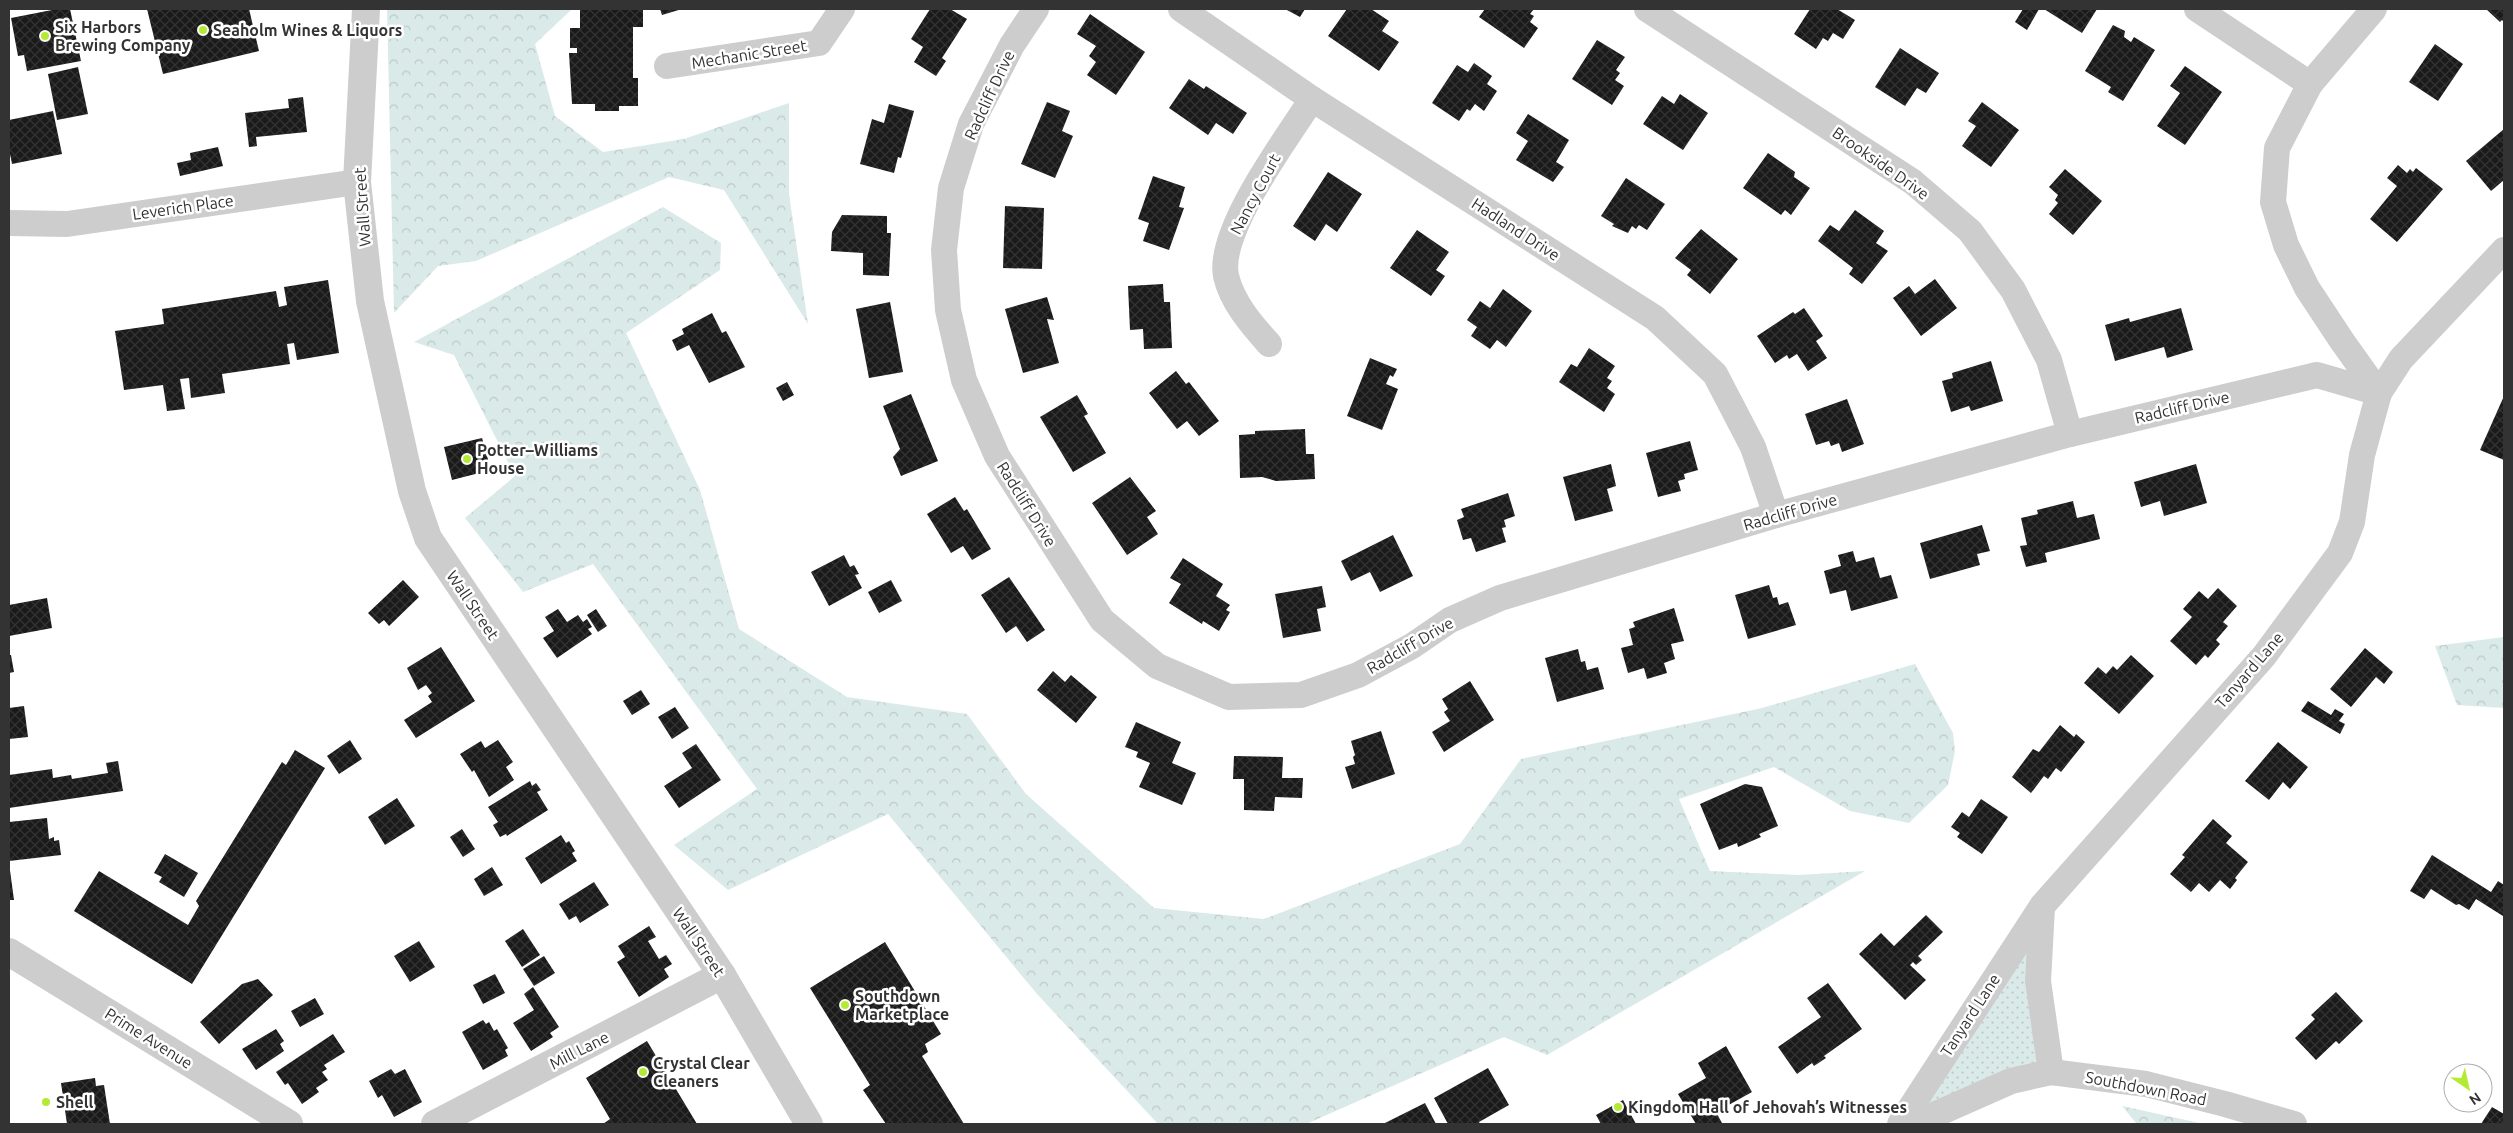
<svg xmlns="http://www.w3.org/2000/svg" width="2513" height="1133" font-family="Ubuntu,sans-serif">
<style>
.grass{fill:url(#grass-dots)}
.forest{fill:url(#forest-crowns)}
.building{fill:url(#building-cross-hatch)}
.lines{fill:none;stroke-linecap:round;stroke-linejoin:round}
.minor{stroke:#cdcdcd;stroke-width:26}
.tertiary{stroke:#cdcdcd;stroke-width:28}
.poi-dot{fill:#b4ea35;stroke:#fff;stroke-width:2}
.labels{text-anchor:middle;stroke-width:5;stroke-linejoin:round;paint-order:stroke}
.poi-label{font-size:16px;font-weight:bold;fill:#333;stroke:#fff;text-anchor:start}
.street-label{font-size:16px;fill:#333;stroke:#fff}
</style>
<defs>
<pattern id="grass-dots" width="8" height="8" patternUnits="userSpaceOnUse" patternTransform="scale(1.25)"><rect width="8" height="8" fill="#daeae8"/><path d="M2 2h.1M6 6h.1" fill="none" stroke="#bcc9c7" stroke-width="1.8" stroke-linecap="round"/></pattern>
<pattern id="forest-crowns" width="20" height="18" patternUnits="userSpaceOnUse" patternTransform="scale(1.25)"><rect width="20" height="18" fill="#daeae8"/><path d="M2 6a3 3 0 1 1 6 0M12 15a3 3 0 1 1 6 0" fill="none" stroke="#bcc9c7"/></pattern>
<pattern id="building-cross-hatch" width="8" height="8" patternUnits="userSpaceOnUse" patternTransform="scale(1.25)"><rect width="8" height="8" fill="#1a1a1a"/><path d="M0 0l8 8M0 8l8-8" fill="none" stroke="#333"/></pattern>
</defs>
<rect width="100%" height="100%" fill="#fff"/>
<!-- grass -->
<polygon class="grass" points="2031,931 2039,1066 1910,1117"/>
<!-- forest -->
<g class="forest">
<polygon points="387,9 572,9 535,44 555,116 603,152 684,139 789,103 789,194 808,324 724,190 669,177 476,261 438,266 394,313"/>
<polygon points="663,207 721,243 720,270 626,333 700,490 739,629 847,697 967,714 1026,794 1154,908 1264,919 1460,844 1521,759 1762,708 1915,664 1953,733 1955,751 1948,785 1909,823 1850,811 1774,767 1679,799 1710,871 1799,875 1865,871 1547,1055 1504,1037 1306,1124 1158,1124 1037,994 888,814 728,890 674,845 757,789 593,564 523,592 465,518 515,476 454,355 414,342"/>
<polygon points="2504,637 2504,708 2457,705 2435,646"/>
<polygon points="2122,1106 2204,1124 2137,1124"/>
</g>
<!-- building -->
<g class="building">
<polygon points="57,9 70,9 81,61 27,71 24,55 18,56 11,18"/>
<polygon points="147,9 249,9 259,51 163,74"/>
<polygon points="580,9 643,9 643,27 633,27 633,78 638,78 638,106 619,106 619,111 595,111 595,104 572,104 569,53 577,53 577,48 570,48 570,28 580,28"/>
<polygon points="660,9 682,9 662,15"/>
<polygon points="930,9 950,9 967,19 942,58 946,61 936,76 914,62 923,47 911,39"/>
<polygon points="1285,9 1305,9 1300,17"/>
<polygon points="1347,9 1371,9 1389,21 1382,31 1399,42 1379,71 1328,36"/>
<polygon points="1485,9 1534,9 1530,14 1534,16 1530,22 1538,28 1524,48 1479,17"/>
<polygon points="1810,9 1837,9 1855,20 1843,39 1833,33 1828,41 1823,38 1816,49 1794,34"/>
<polygon points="2023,9 2039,9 2027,30 2015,22"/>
<polygon points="2044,9 2097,9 2082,33"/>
<polygon points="2486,9 2504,9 2504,22 2502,20 2500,22"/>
<polygon points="1090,14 1145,52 1116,95 1087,75 1096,62 1089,56 1096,46 1077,34"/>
<polygon points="2113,25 2125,31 2124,37 2131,42 2134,37 2155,50 2123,101 2108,92 2111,87 2085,71"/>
<polygon points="1597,40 1625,57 1616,70 1620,73 1615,80 1624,86 1612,105 1572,79"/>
<polygon points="2435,44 2463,64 2438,101 2409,82"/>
<polygon points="1900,48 1939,73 1926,93 1917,88 1905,106 1875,87"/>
<polygon points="1474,63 1492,76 1487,84 1497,91 1484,111 1475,104 1470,111 1467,109 1459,121 1432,103 1457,65 1468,72"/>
<polygon points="2185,66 2222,92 2185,145 2157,126 2180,93 2170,86"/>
<polygon points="78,67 88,114 57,120 48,74"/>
<polygon points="1189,79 1204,89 1206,86 1247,113 1233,134 1216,123 1208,135 1169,108"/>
<polygon points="1680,94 1708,113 1683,150 1643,124 1662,96 1674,104"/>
<polygon points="303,97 307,132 256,137 257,146 249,147 245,113 289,108 288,99"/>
<polygon points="1047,102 1070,111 1062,131 1073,136 1055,178 1021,164"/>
<polygon points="1982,102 2019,130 1991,167 1962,146 1976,126 1968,121"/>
<polygon points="889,104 914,111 901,158 898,157 894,173 860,164 872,119 884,123"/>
<polygon points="53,111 62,154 12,164 9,149 9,120"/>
<polygon points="1528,114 1569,140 1556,162 1564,167 1553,182 1516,160 1528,141 1516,133"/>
<polygon points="2504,129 2504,180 2491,191 2466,161"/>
<polygon points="218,147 223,166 180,176 177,163 191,160 190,153"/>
<polygon points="1768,153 1795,172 1794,177 1810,188 1791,215 1785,210 1781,215 1743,188"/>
<polygon points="2398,165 2407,173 2410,169 2413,172 2416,168 2443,189 2397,242 2370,219 2397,186 2387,178"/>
<polygon points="2065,169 2102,201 2073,235 2049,214 2058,203 2055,200 2058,195 2049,187"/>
<polygon points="1328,172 1362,194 1337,232 1326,224 1315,241 1293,226"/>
<polygon points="1153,176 1185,187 1179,207 1184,208 1169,250 1143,241 1149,223 1138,219"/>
<polygon points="1626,178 1665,204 1647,230 1639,225 1636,229 1632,226 1628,233 1612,226 1614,224 1601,216"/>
<polygon points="1005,206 1044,208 1042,269 1003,268"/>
<polygon points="1855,210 1884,231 1876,243 1888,251 1862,284 1849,274 1853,268 1818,241 1830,225 1839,231"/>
<polygon points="842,215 887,216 887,233 891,233 889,276 863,275 863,253 831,251 832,232"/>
<polygon points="1701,229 1738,259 1710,294 1687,275 1691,270 1675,258"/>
<polygon points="1417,230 1449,252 1436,270 1445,276 1431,296 1390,268"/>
<polygon points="1935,279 1957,308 1921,336 1893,298 1909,286 1915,294"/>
<polygon points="328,280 339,353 297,360 294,343 287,344 290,364 222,374 225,393 191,398 189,378 180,379 185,409 167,411 163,385 124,390 115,331 164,324 162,309 276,291 279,307 287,305 284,287"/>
<polygon points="1163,284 1164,302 1170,302 1172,348 1144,349 1143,329 1130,330 1128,286"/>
<polygon points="1503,289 1532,311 1506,347 1497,340 1490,349 1471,336 1477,327 1467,320 1480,301 1490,308"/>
<polygon points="1047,297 1054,320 1047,319 1059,363 1023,373 1005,309"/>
<polygon points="890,302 903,372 869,378 856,309"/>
<polygon points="1804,308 1823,336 1816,341 1827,358 1808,371 1797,354 1789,359 1787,355 1775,363 1757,336 1793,312 1795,314"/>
<polygon points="2181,308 2193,350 2167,358 2164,347 2115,361 2105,325 2129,318 2130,322"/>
<polygon points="712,313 722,333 726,331 745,367 709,383 689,345 677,351 672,340 684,334 682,329"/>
<polygon points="1589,348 1615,366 1607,378 1612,381 1607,388 1615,394 1604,412 1559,382 1571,364 1577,367"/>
<polygon points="1370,358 1397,369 1393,377 1390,375 1386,384 1398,389 1382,430 1347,416"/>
<polygon points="1991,361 2003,401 1971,411 1969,406 1951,412 1942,381 1953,378 1952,373"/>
<polygon points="1176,371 1186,384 1189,382 1219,421 1199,436 1187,421 1177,429 1149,393"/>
<polygon points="787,382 794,395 783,401 776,388"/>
<polygon points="911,394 938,461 901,476 893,457 900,449 883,406"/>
<polygon points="1077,395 1088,414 1084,416 1106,453 1073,472 1040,417"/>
<polygon points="2504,396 2504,460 2480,450"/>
<polygon points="1847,399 1864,444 1842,452 1839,443 1831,446 1829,441 1816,445 1805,414"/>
<polygon points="1305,429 1306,454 1314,454 1315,479 1276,481 1262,477 1240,478 1239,435 1255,434 1255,431"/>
<polygon points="482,438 491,470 452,480 444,447"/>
<polygon points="1690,441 1698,470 1684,474 1685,479 1678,481 1681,491 1658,497 1646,453"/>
<polygon points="1611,464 1616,486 1607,489 1613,511 1575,521 1563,477"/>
<polygon points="2196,464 2207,503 2164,516 2160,501 2141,507 2134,482"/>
<polygon points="1130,477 1156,511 1147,517 1158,534 1127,555 1092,503"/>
<polygon points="1508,493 1515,516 1504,520 1506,527 1502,528 1506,542 1476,552 1471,538 1463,540 1457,520 1464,517 1461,509"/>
<polygon points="955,497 964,511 967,509 991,549 972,560 963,546 951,553 927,514"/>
<polygon points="2073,501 2077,518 2094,514 2100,539 2045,553 2047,562 2026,567 2020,546 2027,545 2021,518 2038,514 2037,510"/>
<polygon points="1982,525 1990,551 1977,554 1980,565 1930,579 1920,543"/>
<polygon points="1393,535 1413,576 1380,592 1370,572 1351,581 1341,561"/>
<polygon points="1853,551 1856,562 1874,557 1880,578 1891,575 1898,598 1851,611 1846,590 1830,594 1824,571 1841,566 1838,555"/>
<polygon points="844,555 850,567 854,565 859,574 855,575 862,588 829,606 811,572"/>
<polygon points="1183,558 1223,584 1216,596 1230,605 1226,610 1230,612 1219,631 1203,621 1202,624 1169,603 1181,584 1170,578"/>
<polygon points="1009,577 1045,630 1027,642 1016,626 1006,633 981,595"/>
<polygon points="403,580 419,597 389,626 384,620 379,624 368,613"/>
<polygon points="891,580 902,601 879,613 868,592"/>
<polygon points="1769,585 1773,598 1777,597 1779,605 1788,602 1796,625 1748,639 1735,595"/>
<polygon points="1322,586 1326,607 1317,609 1321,631 1283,638 1275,594"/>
<polygon points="2218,588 2237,606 2223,622 2228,626 2216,640 2220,644 2208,658 2205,655 2196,665 2170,641 2192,617 2183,609 2199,591 2208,599"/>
<polygon points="47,598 52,628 9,636 9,605"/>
<polygon points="1674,608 1684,641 1671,644 1675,659 1664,663 1667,673 1647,679 1644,668 1628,673 1621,648 1633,645 1629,629 1635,627 1633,622"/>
<polygon points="558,609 567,622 578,615 583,622 587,619 592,627 588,629 592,634 557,658 543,638 554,631 545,617"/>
<polygon points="596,609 607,626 598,632 587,615"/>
<polygon points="441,647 475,701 416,738 404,720 432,702 428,696 432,693 426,685 418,690 407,668"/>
<polygon points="2365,648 2393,672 2384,684 2376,677 2351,707 2330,689"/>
<polygon points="1578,649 1581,662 1585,661 1587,670 1598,667 1604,689 1557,702 1545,658"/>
<polygon points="9,655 11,655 14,672 9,673"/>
<polygon points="2131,655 2154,676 2119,714 2084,683 2098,667 2106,674 2113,666 2117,670"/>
<polygon points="1053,671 1065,682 1071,675 1097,697 1076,723 1037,690"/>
<polygon points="1470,681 1494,720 1444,752 1432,732 1450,721 1444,712 1448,709 1442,699"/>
<polygon points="641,690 650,704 632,715 623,701"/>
<polygon points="2308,701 2331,715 2335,709 2344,714 2339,721 2345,724 2340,734 2301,711"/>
<polygon points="24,706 28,737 9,739 9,708"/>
<polygon points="675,707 689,728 672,739 658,717"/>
<polygon points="1136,722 1181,742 1172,763 1196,773 1182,805 1139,787 1150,763 1136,757 1138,752 1125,747"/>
<polygon points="2060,725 2074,737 2076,734 2085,742 2061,772 2056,768 2048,779 2044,776 2031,793 2012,777 2033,749 2039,752"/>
<polygon points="1381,731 1395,774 1352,789 1345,767 1355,764 1353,757 1355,755 1351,741"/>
<polygon points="350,740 362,759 339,774 327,756"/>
<polygon points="498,740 513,762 506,767 514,780 489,797 474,770 472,772 460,754 481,741 485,748"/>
<polygon points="2278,742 2308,767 2290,789 2283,782 2269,800 2245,781"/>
<polygon points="696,744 721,780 679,808 664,786 692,768 682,753"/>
<polygon points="295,750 325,768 192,984 74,911 99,871 188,925 199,906 196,901 282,762 286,765"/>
<polygon points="1234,756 1283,757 1282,778 1303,778 1302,798 1275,797 1274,811 1244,810 1244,779 1233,779"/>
<polygon points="118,761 123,791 9,808 9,775 52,769 53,778 71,775 72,779 108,773 106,763"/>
<polygon points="530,781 532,786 536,783 541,790 537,792 548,810 507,836 506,834 500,837 493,825 498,822 488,807"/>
<polygon points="1745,784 1762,787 1778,826 1759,834 1761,837 1738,847 1737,843 1719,850 1700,804"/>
<polygon points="397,798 415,826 385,845 368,817"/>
<polygon points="1981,799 2008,817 1982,854 1957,837 1960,833 1951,827 1962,812 1969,817"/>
<polygon points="47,818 49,839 54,837 54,841 59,840 61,855 9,861 9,822"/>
<polygon points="2213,819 2232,836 2226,843 2248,862 2235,878 2237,880 2230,889 2220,880 2209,892 2199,883 2191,892 2170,874 2185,857 2182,855"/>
<polygon points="462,829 475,849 463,857 450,837"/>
<polygon points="561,835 566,843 569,841 575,851 572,853 577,861 541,884 525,858"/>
<polygon points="165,854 198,873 184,897 159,882 162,877 154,873"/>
<polygon points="2432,855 2491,892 2498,881 2504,885 2503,916 2476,899 2469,910 2459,904 2456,905 2431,889 2424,899 2410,891"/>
<polygon points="9,863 14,900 9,900"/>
<polygon points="492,867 503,885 484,896 474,879"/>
<polygon points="594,882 609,905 580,923 576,916 569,920 559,904"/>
<polygon points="1926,915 1943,932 1918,956 1922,960 1916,965 1913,962 1910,965 1926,980 1905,1000 1859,954 1881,933 1894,946"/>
<polygon points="649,926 656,937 648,941 659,959 666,955 672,964 664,969 669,977 639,997 617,962 625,957 618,946"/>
<polygon points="523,929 540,955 522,967 505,941"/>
<polygon points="419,941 435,967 410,982 394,956"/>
<polygon points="885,942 941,1034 925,1044 928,1052 922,1056 964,1124 886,1124 863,1090 870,1085 810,988"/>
<polygon points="544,956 555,973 534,986 523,969"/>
<polygon points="495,974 505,993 483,1004 473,985"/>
<polygon points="258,979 273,995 219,1044 200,1022 242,984"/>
<polygon points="1828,983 1862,1029 1824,1056 1826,1058 1814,1066 1812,1063 1797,1074 1778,1047 1821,1017 1807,998"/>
<polygon points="533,987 559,1027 550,1033 553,1037 531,1051 513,1023 534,1010 524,994"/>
<polygon points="2336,992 2363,1021 2339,1044 2336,1041 2316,1060 2295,1038 2315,1019 2311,1015"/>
<polygon points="315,998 324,1014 300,1027 291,1011"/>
<polygon points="483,1020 486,1024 489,1022 494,1031 497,1029 508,1048 505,1050 508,1056 483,1070 462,1032"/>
<polygon points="276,1029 284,1041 280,1044 284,1051 256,1070 242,1049"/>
<polygon points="333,1034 345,1052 324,1065 327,1069 322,1072 328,1080 316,1088 319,1092 302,1104 288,1083 285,1085 276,1072"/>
<polygon points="647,1041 697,1124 603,1124 610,1119 586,1078"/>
<polygon points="1726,1046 1752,1092 1716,1112 1722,1123 1696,1124 1678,1094 1706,1078 1698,1063"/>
<polygon points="1488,1068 1509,1105 1479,1122 1480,1124 1448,1124 1434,1098"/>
<polygon points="391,1069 395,1074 405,1069 422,1102 394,1117 382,1095 378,1098 369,1081"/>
<polygon points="95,1078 96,1086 104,1085 110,1124 67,1124 61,1083"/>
<polygon points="1623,1100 1636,1124 1601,1124 1596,1115"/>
<polygon points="1425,1103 1436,1124 1383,1124"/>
<polygon points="2492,1107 2504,1114 2504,1124 2481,1124"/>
</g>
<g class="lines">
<!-- minor -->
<g class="minor">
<polyline points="1036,9 1012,45 971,124 951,188 944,250 948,310 964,380 997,456 1102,620 1157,666 1229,697 1301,695 1358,675 1412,646 1450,620 1500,598 1776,515 2070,434 2317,375 2379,393"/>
<polyline points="1181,9 1312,99 1655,318 1715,374 1753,447 1776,515"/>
<polyline points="1647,9 1913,182 1970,231 2013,290 2049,360 2070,434"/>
<polyline points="2197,9 2310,84"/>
<polyline points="2374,9 2310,84 2277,148 2273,202 2286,245 2307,288 2342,341 2379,393"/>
<polyline points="667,66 819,43 842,9"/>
<polyline points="9,223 67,224 357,182"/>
<path d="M1269 344C1251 324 1232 302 1226 276 1217 231 1287 138 1312 99"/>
<polyline points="2042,907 2038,981 2051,1072"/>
<polyline points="1900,1124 2042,906 2264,656 2340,553 2352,522 2362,455 2379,393 2401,359 2504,250"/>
<polyline points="1914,1124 2011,1081 2051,1072 2146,1084 2225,1104 2294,1124"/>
</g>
<!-- tertiary -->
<g class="tertiary">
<polyline points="366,9 357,182 370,301 412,491 428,538 722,975 809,1124"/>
<polyline points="9,952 289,1124"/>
<polyline points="435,1124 722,975"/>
</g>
</g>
<!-- markers -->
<g class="poi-dot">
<circle cx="203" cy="30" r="5"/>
<circle cx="45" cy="36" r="5"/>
<circle cx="467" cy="459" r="5"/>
<circle cx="845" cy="1005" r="5"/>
<circle cx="643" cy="1072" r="5"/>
<circle cx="46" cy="1102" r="5"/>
<circle cx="1618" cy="1107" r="5"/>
</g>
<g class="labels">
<!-- poi labels -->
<g class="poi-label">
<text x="55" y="33">Six Harbors<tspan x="55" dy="18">Brewing Company</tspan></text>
<text x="213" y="36">Seaholm Wines &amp; Liquors</text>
<text x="477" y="456">Potter–Williams<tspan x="477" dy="18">House</tspan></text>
<text x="855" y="1002">Southdown<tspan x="855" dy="18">Marketplace</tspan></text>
<text x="653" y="1069">Crystal Clear<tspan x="653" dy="18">Cleaners</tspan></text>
<text x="56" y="1108">Shell</text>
<text x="1628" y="1113">Kingdom Hall of Jehovah’s Witnesses</text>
</g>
<!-- street labels -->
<g class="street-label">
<text transform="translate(749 54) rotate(-9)" y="6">Mechanic Street</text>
<text transform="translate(989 95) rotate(-65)" y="6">Radcliff Drive</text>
<text transform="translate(1881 163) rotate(35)" y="6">Brookside Drive</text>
<text transform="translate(1255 194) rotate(-62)" y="6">Nancy Court</text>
<text transform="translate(183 207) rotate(-8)" y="6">Leverich Place</text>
<text transform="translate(362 207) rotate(-94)" y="6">Wall Street</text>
<text transform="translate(1516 229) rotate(33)" y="6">Hadland Drive</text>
<text transform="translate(2182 407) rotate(-13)" y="6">Radcliff Drive</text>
<text transform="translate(1027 504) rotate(58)" y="6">Radcliff Drive</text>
<text transform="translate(1790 512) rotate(-16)" y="6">Radcliff Drive</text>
<text transform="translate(473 605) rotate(56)" y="6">Wall Street</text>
<text transform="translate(1410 645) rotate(-30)" y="6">Radcliff Drive</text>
<text transform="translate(2249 670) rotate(-49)" y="6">Tanyard Lane</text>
<text transform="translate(699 942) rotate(56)" y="6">Wall Street</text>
<text transform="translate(1970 1015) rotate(-57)" y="6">Tanyard Lane</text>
<text transform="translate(149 1038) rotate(32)" y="6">Prime Avenue</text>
<text transform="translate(579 1050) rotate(-27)" y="6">Mill Lane</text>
<text transform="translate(2146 1088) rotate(11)" y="6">Southdown Road</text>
</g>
</g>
<!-- border -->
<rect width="2513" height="1133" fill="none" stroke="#333333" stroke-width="20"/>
<!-- north arrow -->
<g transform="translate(2468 1088) rotate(146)"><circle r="24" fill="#ffffff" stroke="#adadad"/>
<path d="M0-4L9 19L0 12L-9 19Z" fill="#b4ea35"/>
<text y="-8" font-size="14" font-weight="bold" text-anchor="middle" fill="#333333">N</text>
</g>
</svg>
